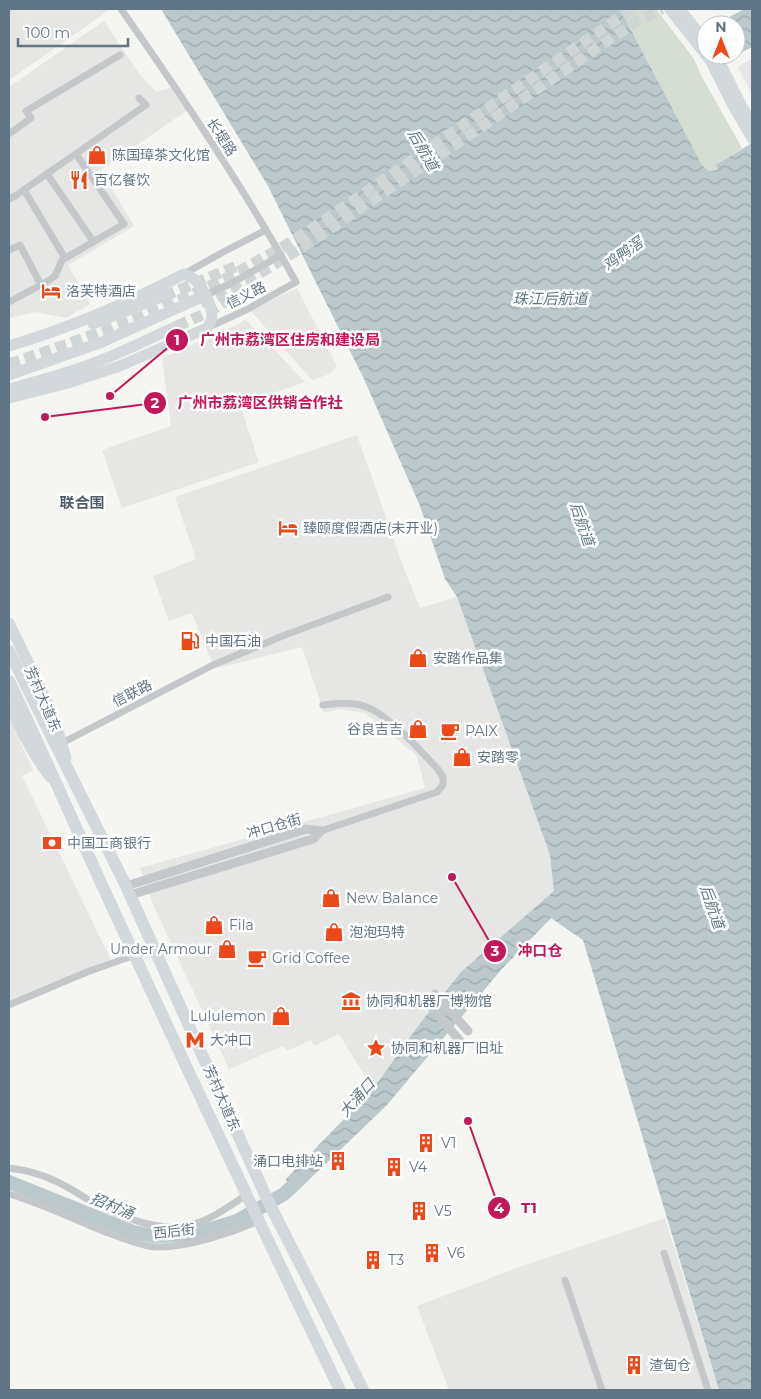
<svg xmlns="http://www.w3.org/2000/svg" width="761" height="1399" font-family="Montserrat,'Noto Sans SC',sans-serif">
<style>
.built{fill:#e6e7e5}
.green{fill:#d6ddd2}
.water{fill:url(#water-waves)}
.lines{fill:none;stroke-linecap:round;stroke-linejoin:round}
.river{stroke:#bbc8cc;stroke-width:14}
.primary-tunnel{stroke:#d0d5d6;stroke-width:11;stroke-dasharray:11 5.5;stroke-linecap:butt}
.minor{stroke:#c4c8cb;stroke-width:7}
.tertiary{stroke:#c4c8cb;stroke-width:9}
.secondary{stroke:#d3d8dc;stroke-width:10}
.primary{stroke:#d3d8dc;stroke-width:11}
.trunk{stroke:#d3d8dc;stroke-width:12}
.labels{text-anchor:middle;stroke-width:5;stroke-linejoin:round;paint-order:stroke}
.street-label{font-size:14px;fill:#627584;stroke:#fff}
.poi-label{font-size:14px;fill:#627584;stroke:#fff;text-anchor:start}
.water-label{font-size:15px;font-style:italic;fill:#5e7881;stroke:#fff}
.neighbourhood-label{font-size:15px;font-weight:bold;fill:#515e69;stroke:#fff}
.leader{fill:none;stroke:#c2185b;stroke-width:2}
.callout-dot{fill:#c2185b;stroke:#fff;stroke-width:2}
.mark-label{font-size:15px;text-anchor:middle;font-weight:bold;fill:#fff}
.callout-label{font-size:15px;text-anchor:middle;font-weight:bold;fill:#c2185b;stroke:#fff;stroke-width:5;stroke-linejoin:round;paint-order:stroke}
</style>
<defs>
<pattern id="water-waves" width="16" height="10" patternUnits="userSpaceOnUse" patternTransform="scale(1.25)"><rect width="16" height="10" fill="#bbc8cc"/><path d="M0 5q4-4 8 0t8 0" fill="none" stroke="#9ba7ab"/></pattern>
</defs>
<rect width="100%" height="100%" fill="#f5f5f1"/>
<!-- built -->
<g class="built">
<polygon points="9,9 108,9 102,15 9,80"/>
<polygon points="104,21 140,75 156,92 174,87 189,109 101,170 134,226 68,265 90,304 66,318 36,312 9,318 9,87"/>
<polygon points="752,59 752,95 738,67"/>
<polygon points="297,288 337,366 330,374 312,380 250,310"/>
<polygon points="245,319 305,382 240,405 259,462 122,508 102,450 171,426 162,358 239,324"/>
<polygon points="357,435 403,566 420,608 457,597 550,855 555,891 461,972 421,1022 373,1089 339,1034 314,1046 311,1040 287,1051 283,1046 229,1069 152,902 140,868 425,788 417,756 365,713 340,709 324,713 302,647 218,668 213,665 192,613 169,621 153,576 196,559 175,497"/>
<polygon points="9,717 33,770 22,776 111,960 9,1003"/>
<polygon points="665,1218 719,1390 449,1390 417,1306 519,1267"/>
</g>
<!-- green -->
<polygon class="green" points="620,9 656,9 694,59 702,77 742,148 717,165 718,170 709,171 702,165"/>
<!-- water -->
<g class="water">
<polygon points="161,9 620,9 702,165 709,171 718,170 716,165 752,143 752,1390 719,1390 583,940 551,918 501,970 386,1106 292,1196 286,1179 373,1089 421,1022 461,972 554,891 550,855 457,597 445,579 420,506 364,379 268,186"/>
<polygon points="744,9 752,9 752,47 736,55 736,25 715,25"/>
</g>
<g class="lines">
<!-- river -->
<polyline class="river" points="9,1182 133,1232 153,1236 192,1235 237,1221 284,1194 302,1177"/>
<!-- primary-tunnel -->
<g class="primary-tunnel">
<polyline points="164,296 237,266"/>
<path d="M201 303C264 275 321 235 378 196 464 139 550 80 635 22L662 9"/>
<polyline points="177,326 209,312 249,286"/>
<polyline points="9,364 65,345 146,315 186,297 229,277 286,245 325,220 632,9"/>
</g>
<!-- minor -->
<g class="minor">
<path d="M121 9C183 97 244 188 296 282L246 310 209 327"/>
<polyline points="9,134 31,118 26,111 120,55"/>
<polyline points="47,174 93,241"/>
<polyline points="24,190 65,258"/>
<polyline points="9,199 15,196 146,105 139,98"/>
<polyline points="9,250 20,245 41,285"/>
<polyline points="184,274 225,251 266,230"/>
<polyline points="206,295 232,283 281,255"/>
<polyline points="9,302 48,281 55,276 62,260 124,224 76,154"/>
<polyline points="62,743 213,665 285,635 388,597"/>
<path d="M321 831 437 792 443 785V777L437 768C419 750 389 714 364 706 351 702 336 703 323 705"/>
<polyline points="11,1004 87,972 135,955"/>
<path d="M9 1168C24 1170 39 1173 53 1180 65 1185 76 1192 87 1199 120 1217 162 1236 200 1222 217 1216 231 1205 246 1195"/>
<path d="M9 1194C43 1204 75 1220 108 1233 123 1238 140 1246 156 1247 186 1248 231 1233 259 1221"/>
<polyline points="664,1253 708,1390"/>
<polyline points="565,1280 602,1390"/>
</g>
<!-- tertiary -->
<g class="tertiary">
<polyline points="126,886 306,829 321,831"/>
<polyline points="130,895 313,839 321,831"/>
<polyline points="435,994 468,1031"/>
<polyline points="428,1003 460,1041"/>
</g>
<!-- secondary -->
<g class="secondary">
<polyline points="669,9 710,61 731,103 752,139"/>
<polyline points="680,9 706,41"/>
<path d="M716 55C729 77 738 101 752 123"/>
</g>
<!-- primary -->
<g class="primary">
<polyline points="93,324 164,296"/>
<path d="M9 346C69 328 128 303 184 274 188 276 192 277 195 280 203 287 215 310 211 321 210 324 208 326 207 328L120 366 68 383 9 398"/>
<polyline points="9,375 102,342 206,295"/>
<path d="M9 389C35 382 61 375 86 366 117 355 147 340 177 326"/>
<polyline points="9,623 53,714 66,758"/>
<path d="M9 705C21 730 33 755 50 777"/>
</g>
<!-- trunk -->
<g class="trunk">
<polyline points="9,651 126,886 267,1199 326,1315 363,1390"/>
<path d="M9 681C41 748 71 817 102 885 180 1054 259 1223 340 1390"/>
</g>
</g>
<!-- icons -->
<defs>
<g id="shop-bare" transform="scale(1.5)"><path d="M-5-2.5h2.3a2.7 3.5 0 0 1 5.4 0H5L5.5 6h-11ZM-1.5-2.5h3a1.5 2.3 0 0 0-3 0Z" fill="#ec491a" stroke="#fff" stroke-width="2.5" paint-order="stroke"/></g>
<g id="restaurant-bare" transform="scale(1.5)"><path d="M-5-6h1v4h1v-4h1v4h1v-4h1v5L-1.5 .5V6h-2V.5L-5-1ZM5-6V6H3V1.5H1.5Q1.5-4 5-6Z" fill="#ec491a" stroke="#fff" stroke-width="2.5" paint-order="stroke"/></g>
<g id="hotel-bare" transform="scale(1.5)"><path d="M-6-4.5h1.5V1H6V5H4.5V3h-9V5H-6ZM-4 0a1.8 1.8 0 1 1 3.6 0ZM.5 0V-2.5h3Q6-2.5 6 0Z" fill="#ec491a" stroke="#fff" stroke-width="2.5" paint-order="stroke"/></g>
<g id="fuel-bare" transform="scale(1.5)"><path d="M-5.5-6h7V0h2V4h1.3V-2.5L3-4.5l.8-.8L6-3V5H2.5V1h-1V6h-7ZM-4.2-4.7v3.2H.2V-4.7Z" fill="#ec491a" stroke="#fff" stroke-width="2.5" paint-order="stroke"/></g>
<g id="cafe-bare" transform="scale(1.5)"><path d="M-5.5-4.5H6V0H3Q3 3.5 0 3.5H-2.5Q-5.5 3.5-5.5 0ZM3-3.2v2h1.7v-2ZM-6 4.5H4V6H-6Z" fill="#ec491a" stroke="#fff" stroke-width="2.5" paint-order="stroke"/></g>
<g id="bank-bare" transform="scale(1.5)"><path d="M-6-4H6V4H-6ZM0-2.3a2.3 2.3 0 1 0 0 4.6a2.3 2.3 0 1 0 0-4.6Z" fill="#ec491a" stroke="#fff" stroke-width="2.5" paint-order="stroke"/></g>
<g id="museum-bare" transform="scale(1.5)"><path d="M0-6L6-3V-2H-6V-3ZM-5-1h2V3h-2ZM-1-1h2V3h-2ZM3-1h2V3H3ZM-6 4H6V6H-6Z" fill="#ec491a" stroke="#fff" stroke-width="2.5" paint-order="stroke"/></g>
<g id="metro-bare" transform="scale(1.5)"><path d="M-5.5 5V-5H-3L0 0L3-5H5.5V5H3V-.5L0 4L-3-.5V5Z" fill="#ec491a" stroke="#fff" stroke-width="2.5" paint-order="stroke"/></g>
<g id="sight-bare" transform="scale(1.5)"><path d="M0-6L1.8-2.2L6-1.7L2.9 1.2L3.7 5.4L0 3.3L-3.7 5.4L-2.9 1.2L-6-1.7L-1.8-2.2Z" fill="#ec491a" stroke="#fff" stroke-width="2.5" paint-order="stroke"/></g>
<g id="building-bare" transform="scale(1.5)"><path d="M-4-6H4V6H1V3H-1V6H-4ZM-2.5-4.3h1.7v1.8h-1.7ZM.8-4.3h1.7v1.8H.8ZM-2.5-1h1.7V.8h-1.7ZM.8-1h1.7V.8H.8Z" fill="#ec491a" stroke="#fff" stroke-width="2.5" paint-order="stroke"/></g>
</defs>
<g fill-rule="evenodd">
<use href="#shop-bare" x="97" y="155"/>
<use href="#restaurant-bare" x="79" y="180"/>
<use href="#hotel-bare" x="51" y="291"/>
<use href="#hotel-bare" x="288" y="528"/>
<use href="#fuel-bare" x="190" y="641"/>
<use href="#shop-bare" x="418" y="658"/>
<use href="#shop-bare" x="418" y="729"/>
<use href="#cafe-bare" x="450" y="731"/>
<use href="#shop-bare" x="462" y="757"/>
<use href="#bank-bare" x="52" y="843"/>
<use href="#shop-bare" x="331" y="898"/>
<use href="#shop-bare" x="214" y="925"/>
<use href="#shop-bare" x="334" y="932"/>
<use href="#shop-bare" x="227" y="949"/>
<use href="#cafe-bare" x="257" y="958"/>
<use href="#museum-bare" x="351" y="1001"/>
<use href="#shop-bare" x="281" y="1016"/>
<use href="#metro-bare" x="195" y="1040"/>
<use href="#sight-bare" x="376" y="1048"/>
<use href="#building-bare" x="426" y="1143"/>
<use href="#building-bare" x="338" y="1161"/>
<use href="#building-bare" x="394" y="1167"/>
<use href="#building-bare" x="419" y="1211"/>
<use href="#building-bare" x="432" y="1253"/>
<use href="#building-bare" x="373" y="1260"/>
<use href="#building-bare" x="634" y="1365"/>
</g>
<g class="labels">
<!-- street labels -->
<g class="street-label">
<text transform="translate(222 137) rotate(57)" y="5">长堤路</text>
<text transform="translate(246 295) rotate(-27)" y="5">信义路</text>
<text transform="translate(132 693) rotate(-27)" y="5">信联路</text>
<text transform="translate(43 699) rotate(66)" y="5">芳村大道东</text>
<text transform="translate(274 826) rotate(-16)" y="5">冲口仓街</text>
<text transform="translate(222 1098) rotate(66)" y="5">芳村大道东</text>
<text transform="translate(174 1231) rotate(-6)" y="5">西后街</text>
</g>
<!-- poi labels -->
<g class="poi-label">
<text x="112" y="160">陈国璋茶文化馆</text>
<text x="94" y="185">百亿餐饮</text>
<text x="66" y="296">洛芙特酒店</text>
<text x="303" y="533">臻颐度假酒店(未开业)</text>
<text x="205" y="646">中国石油</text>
<text x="433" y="663">安踏作品集</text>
<text x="403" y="734" text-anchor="end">谷良吉吉</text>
<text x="465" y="736">PAIX</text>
<text x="477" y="762">安踏零</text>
<text x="67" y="848">中国工商银行</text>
<text x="346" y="903">New Balance</text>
<text x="229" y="930">Fila</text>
<text x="349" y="937">泡泡玛特</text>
<text x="212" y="954" text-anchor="end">Under Armour</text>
<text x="272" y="963">Grid Coffee</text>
<text x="366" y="1006">协同和机器厂博物馆</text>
<text x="266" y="1021" text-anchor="end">Lululemon</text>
<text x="210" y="1045">大冲口</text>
<text x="391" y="1053">协同和机器厂旧址</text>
<text x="441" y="1148">V1</text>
<text x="323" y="1166" text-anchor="end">涌口电排站</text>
<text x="409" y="1172">V4</text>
<text x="434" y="1216">V5</text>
<text x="447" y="1258">V6</text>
<text x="388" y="1265">T3</text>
<text x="649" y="1370">渣甸仓</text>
</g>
<!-- water labels -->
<g class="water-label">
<text transform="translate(423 150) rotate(60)" y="5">后航道</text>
<text transform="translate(623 254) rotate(-36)" y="5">鸡鸭滘</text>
<text x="550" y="304">珠江后航道</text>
<text transform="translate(582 524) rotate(71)" y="5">后航道</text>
<text transform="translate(712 907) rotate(71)" y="5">后航道</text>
<text transform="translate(357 1098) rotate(-48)" y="5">大涌口</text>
<text transform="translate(112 1206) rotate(22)" y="5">招村涌</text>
</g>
<!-- neighbourhood labels -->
<g class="neighbourhood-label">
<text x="82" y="508">联合围</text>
</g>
</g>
<!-- callouts -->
<path class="leader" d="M110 396L177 340M45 417L155 403M452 877L495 951M468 1121L499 1208"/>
<g class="callout-dot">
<circle cx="110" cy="396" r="5"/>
<circle cx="45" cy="417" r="5"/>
<circle cx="452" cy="877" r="5"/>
<circle cx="468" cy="1121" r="5"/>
<circle cx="177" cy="340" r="12"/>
<circle cx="155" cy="403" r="12"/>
<circle cx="495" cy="951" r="12"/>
<circle cx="499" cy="1208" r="12"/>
</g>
<g class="mark-label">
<text x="177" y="345">1</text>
<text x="155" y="408">2</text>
<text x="495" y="956">3</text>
<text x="499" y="1213">4</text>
</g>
<g class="callout-label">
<text x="290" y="345">广州市荔湾区住房和建设局</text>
<text x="260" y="408">广州市荔湾区供销合作社</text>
<text x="540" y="956">冲口仓</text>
<text x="529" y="1213">T1</text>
</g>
<!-- border -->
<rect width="761" height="1399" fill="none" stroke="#627584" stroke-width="20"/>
<!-- north arrow -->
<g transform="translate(721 40)"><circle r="24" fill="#ffffff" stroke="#c0c8ce"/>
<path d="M0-4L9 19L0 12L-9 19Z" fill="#ec491a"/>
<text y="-8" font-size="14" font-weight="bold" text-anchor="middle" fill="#627584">N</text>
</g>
<!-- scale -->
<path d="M18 38v8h110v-8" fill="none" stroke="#627584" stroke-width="2.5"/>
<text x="25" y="38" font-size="15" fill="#627584" stroke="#ffffff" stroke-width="4" paint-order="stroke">100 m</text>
</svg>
